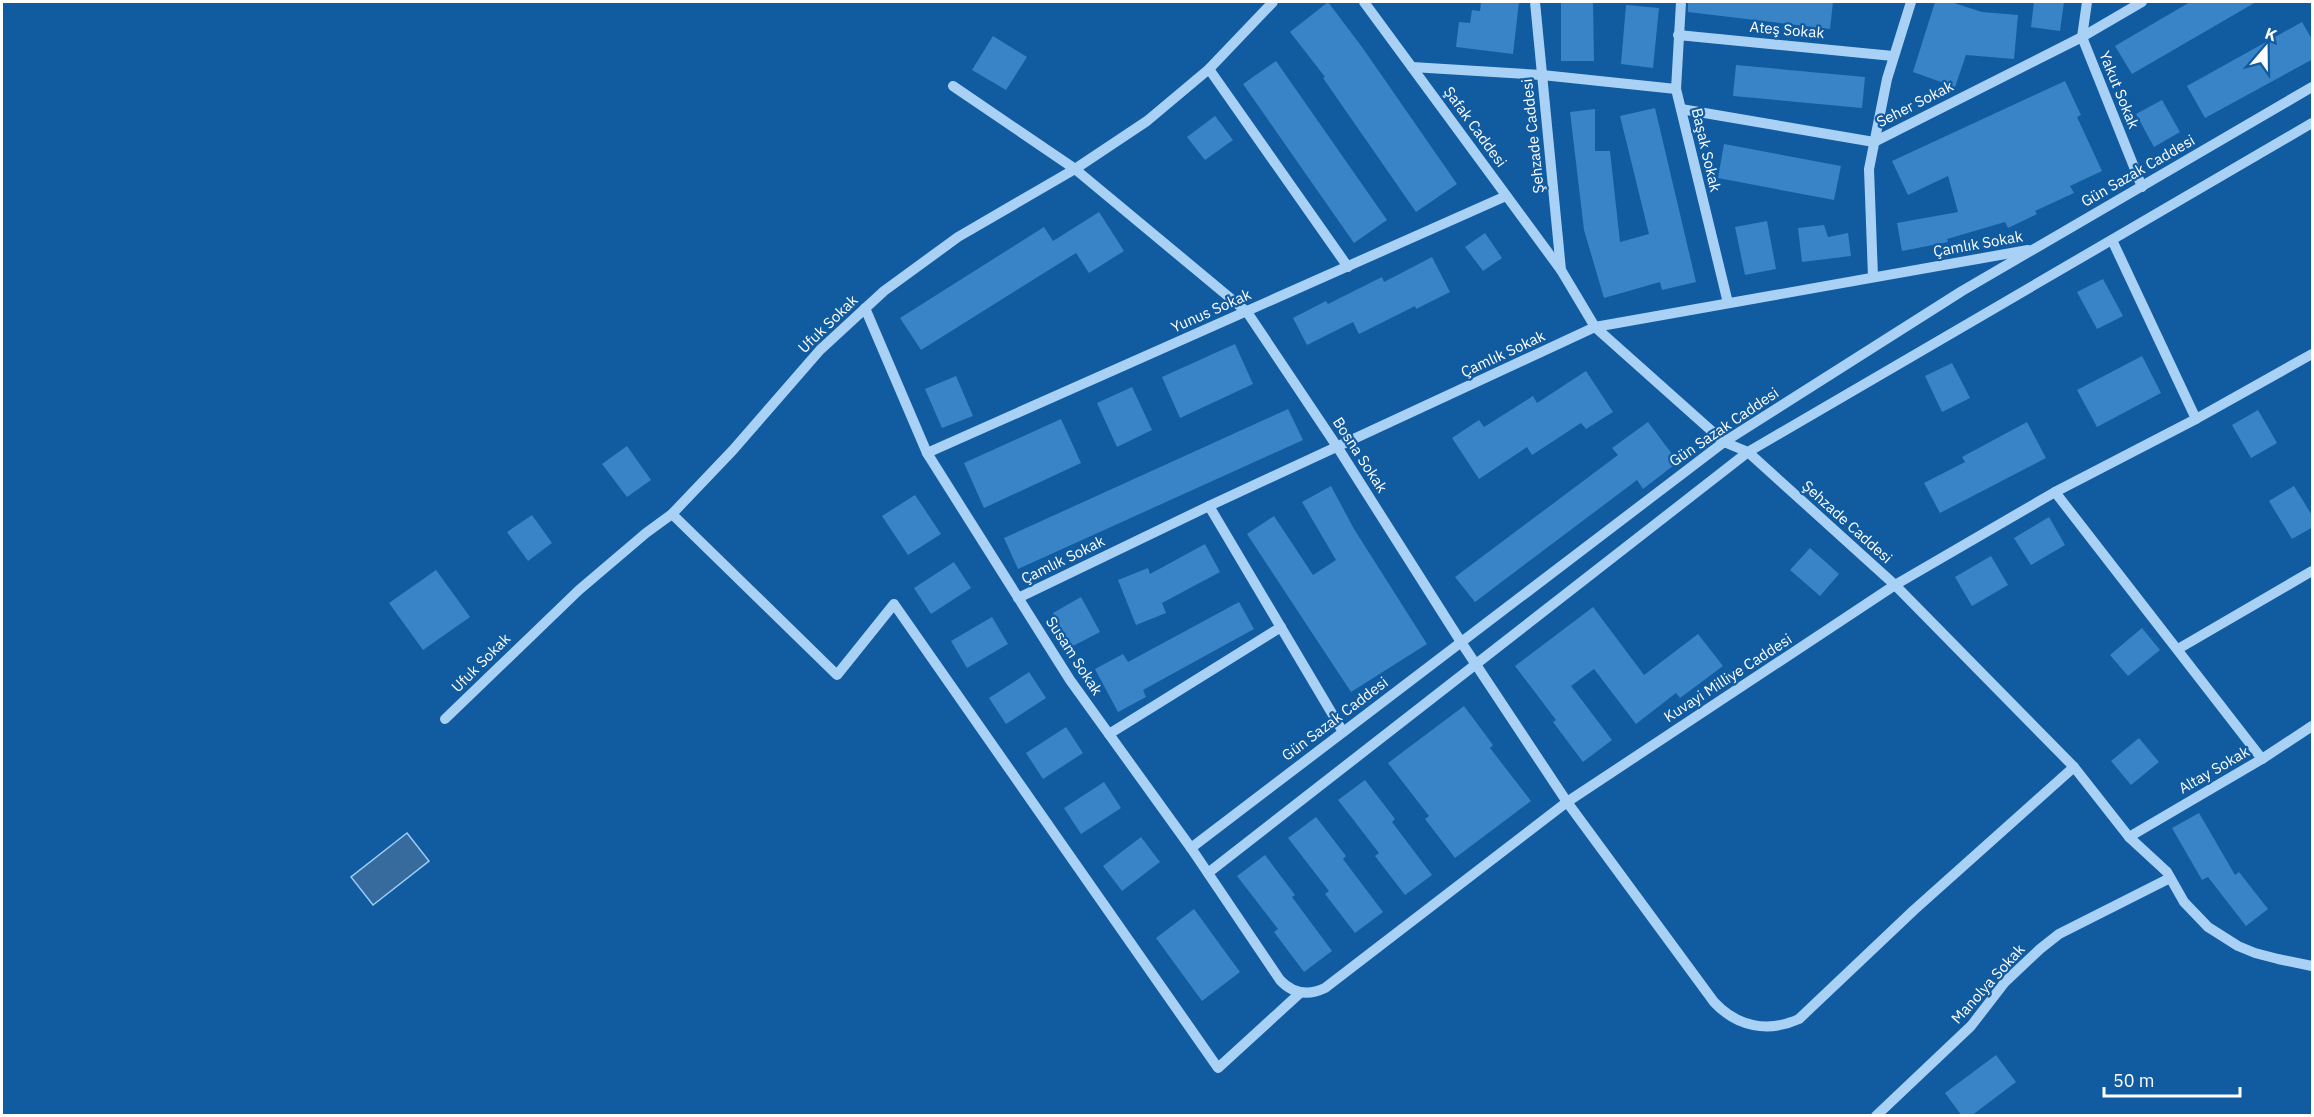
<svg xmlns="http://www.w3.org/2000/svg" width="2314" height="1117" font-family="'IBM Plex Sans',sans-serif">
<style>
.water{fill:#376b9d;stroke:#9acdf8;stroke-width:1.5}
.building{fill:#3984c7}
.lines{fill:none;stroke-linecap:round;stroke-linejoin:round}
.minor{stroke:#a9d1f5;stroke-width:10}
.labels{text-anchor:middle;stroke-width:4.5;stroke-linejoin:round;paint-order:stroke}
.street-label{font-size:15px;fill:#fff;stroke:#115ba0}
</style>
<rect width="100%" height="100%" fill="#115ba0"/>
<!-- water -->
<polygon class="water" points="407,833 429,861 373,905 351,877"/>
<!-- building -->
<g class="building">
<polygon points="1328,2 1362,47 1457,184 1416,212 1323,78 1325,77 1290,32"/>
<polygon points="1481,2 1519,2 1513,54 1456,47 1459,22 1470,23 1472,10 1480,11"/>
<polygon points="1561,2 1593,2 1594,61 1561,61"/>
<polygon points="1688,2 1833,2 1830,29 1688,12"/>
<polygon points="1935,2 1951,2 1982,12 2018,15 2014,59 1966,55 1955,87 1913,72"/>
<polygon points="2034,2 2064,2 2060,31 2031,27"/>
<polygon points="2190,2 2256,2 2132,74 2115,46"/>
<polygon points="1626,5 1659,8 1653,68 1621,64"/>
<polygon points="2302,22 2313,41 2313,59 2205,118 2187,86"/>
<polygon points="993,36 1027,57 1006,90 972,70"/>
<polygon points="1276,61 1387,220 1354,243 1243,84"/>
<polygon points="1736,65 1865,77 1862,108 1733,96"/>
<polygon points="2065,81 2081,115 2077,117 2102,171 2070,186 2074,193 2035,211 2037,214 2008,228 2005,222 1947,239 1948,242 1902,251 1897,223 1958,212 1948,176 1908,195 1892,161"/>
<polygon points="2162,100 2180,132 2154,147 2136,114"/>
<polygon points="1655,108 1696,282 1662,290 1660,282 1604,298 1584,230 1570,112 1595,109 1595,151 1610,151 1620,242 1649,234 1620,116"/>
<polygon points="1215,116 1233,140 1205,160 1187,137"/>
<polygon points="1724,144 1841,166 1834,200 1718,178"/>
<polygon points="1099,212 1124,251 1089,273 1076,253 921,350 900,318 1044,227 1053,241"/>
<polygon points="1767,221 1776,269 1745,275 1735,227"/>
<polygon points="1824,225 1828,237 1848,233 1851,256 1802,262 1798,228"/>
<polygon points="1485,233 1502,258 1483,271 1465,247"/>
<polygon points="1432,257 1450,292 1416,309 1415,306 1359,334 1353,322 1307,345 1293,318 1326,301 1328,304 1382,277 1384,282"/>
<polygon points="2103,279 2123,316 2097,329 2077,292"/>
<polygon points="1235,344 1253,384 1180,418 1162,377"/>
<polygon points="2142,356 2161,393 2097,427 2077,390"/>
<polygon points="1952,363 1970,398 1942,412 1925,376"/>
<polygon points="1586,371 1613,412 1586,429 1581,423 1532,455 1527,447 1479,479 1452,438 1479,420 1484,427 1533,396 1537,403"/>
<polygon points="956,376 973,416 942,428 925,389"/>
<polygon points="1132,387 1152,430 1117,447 1097,403"/>
<polygon points="1288,409 1303,440 1018,569 1004,538"/>
<polygon points="2258,410 2277,443 2251,458 2232,425"/>
<polygon points="1061,419 1081,463 984,508 964,463"/>
<polygon points="1648,422 1678,462 1643,489 1637,480 1475,602 1455,577 1618,455 1612,448"/>
<polygon points="2027,422 2046,458 1940,513 1924,483 1965,462 1962,457"/>
<polygon points="627,446 651,480 627,497 602,464"/>
<polygon points="1331,486 1354,529 1427,644 1351,692 1247,534 1274,516 1313,575 1336,560 1302,502"/>
<polygon points="2294,486 2313,517 2313,527 2292,539 2269,501"/>
<polygon points="915,495 941,534 908,555 882,516"/>
<polygon points="532,515 552,543 528,561 507,532"/>
<polygon points="2049,517 2065,545 2031,565 2014,538"/>
<polygon points="1205,544 1220,572 1162,603 1166,613 1136,625 1118,580 1148,568 1150,574"/>
<polygon points="1810,548 1839,574 1820,596 1790,570"/>
<polygon points="1991,556 2008,585 1972,606 1955,577"/>
<polygon points="954,562 971,588 931,614 914,588"/>
<polygon points="436,570 470,617 423,650 389,603"/>
<polygon points="1081,597 1100,632 1071,647 1053,613"/>
<polygon points="1239,602 1254,629 1143,690 1146,697 1118,712 1095,669 1123,654 1128,662"/>
<polygon points="1593,607 1644,675 1698,634 1723,666 1680,698 1676,693 1636,724 1594,669 1571,686 1612,740 1583,762 1553,722 1556,720 1515,666"/>
<polygon points="992,617 1008,644 967,668 951,641"/>
<polygon points="2142,628 2160,650 2128,676 2110,655"/>
<polygon points="1029,672 1046,698 1006,724 989,698"/>
<polygon points="1464,706 1493,745 1490,748 1531,801 1455,858 1425,819 1429,816 1388,763"/>
<polygon points="1066,727 1083,753 1043,779 1026,753"/>
<polygon points="2139,738 2159,762 2131,785 2111,761"/>
<polygon points="1365,780 1395,819 1392,822 1432,875 1405,895 1375,856 1379,853 1338,800"/>
<polygon points="1104,782 1121,808 1081,834 1064,808"/>
<polygon points="2199,813 2235,875 2239,872 2268,909 2246,926 2208,877 2202,880 2172,828"/>
<polygon points="1316,817 1346,856 1343,859 1383,912 1355,933 1325,894 1329,891 1288,838"/>
<polygon points="1141,837 1160,862 1122,891 1103,866"/>
<polygon points="1265,855 1295,895 1292,897 1332,951 1304,972 1274,932 1278,929 1237,876"/>
<polygon points="1194,909 1240,972 1202,1001 1156,938"/>
<polygon points="1996,1055 2016,1082 1971,1116 1962,1116 1945,1093"/>
</g>
<g class="lines">
<!-- minor -->
<g class="minor">
<polyline points="1364,2 1561,270"/>
<polyline points="1535,2 1561,270 1595,327 1724,442 1748,452 1895,585 2074,767 2129,837 2167,872 2184,902 2208,927 2238,946 2255,953 2278,959 2312,966"/>
<polyline points="1681,2 1676,89 1728,303"/>
<polyline points="2087,2 2082,37 2142,187"/>
<polyline points="1678,35 1893,56"/>
<polyline points="1412,67 1542,75 1676,89"/>
<polyline points="1209,69 1348,267"/>
<path d="M953 86 1075 169 1247 312 1338 448 1461 642 1567 802 1714 1002C1737 1027 1768 1033 1799 1019L1914 910 2074 767"/>
<polyline points="1681,109 1874,142 2082,37 2142,2"/>
<polyline points="2112,240 2196,419"/>
<polyline points="1873,277 1869,169 1887,79 1911,2"/>
<path d="M865 308 927 453 1070 680 1191 848 1280 980C1293 994 1308 996 1325 988L1567 802 1895 585 2055 492 2196 419 2312 354"/>
<polyline points="927,453 1506,196"/>
<polyline points="2055,492 2262,759"/>
<polyline points="1209,506 1343,732"/>
<polyline points="672,514 837,675 894,604 1218,1068 1300,993"/>
<polyline points="1018,598 1209,506 1595,327 2028,250"/>
<polyline points="2178,649 2312,571"/>
<polyline points="445,719 579,590 646,533 672,514 733,450 820,350 884,291 958,237 1075,169 1147,121 1209,69 1273,2"/>
<polyline points="1109,734 1281,627"/>
<polyline points="2129,837 2262,759 2312,726"/>
<polyline points="1191,848 1724,442 1962,291 2312,87"/>
<polyline points="1208,873 1748,452 2312,123"/>
<polyline points="1876,1116 1971,1026 2005,982 2040,949 2059,934 2170,878"/>
</g>
</g>
<g class="labels">
<!-- street labels -->
<g class="street-label">
<text transform="translate(1787 30) rotate(5)" y="5">Ateş Sokak</text>
<text transform="translate(2119 90) rotate(68)" y="5">Yakut Sokak</text>
<text transform="translate(1915 104) rotate(-27)" y="5">Seher Sokak</text>
<text transform="translate(1475 127) rotate(54)" y="5">Şafak Caddesi</text>
<text transform="translate(1533 136) rotate(-96)" y="5">Şehzade Caddesi</text>
<text transform="translate(1706 150) rotate(77)" y="5">Başak Sokak</text>
<text transform="translate(2138 171) rotate(-30)" y="5">Gün Sazak Caddesi</text>
<text transform="translate(1978 244) rotate(-10)" y="5">Çamlık Sokak</text>
<text transform="translate(1211 311) rotate(-24)" y="5">Yunus Sokak</text>
<text transform="translate(828 324) rotate(-44)" y="5">Ufuk Sokak</text>
<text transform="translate(1503 354) rotate(-25)" y="5">Çamlık Sokak</text>
<text transform="translate(1724 427) rotate(-34)" y="5">Gün Sazak Caddesi</text>
<text transform="translate(1360 455) rotate(57)" y="5">Bosna Sokak</text>
<text transform="translate(1847 522) rotate(42)" y="5">Şehzade Caddesi</text>
<text transform="translate(1063 560) rotate(-26)" y="5">Çamlık Sokak</text>
<text transform="translate(1074 656) rotate(57)" y="5">Susam Sokak</text>
<text transform="translate(481 663) rotate(-45)" y="5">Ufuk Sokak</text>
<text transform="translate(1728 678) rotate(-33)" y="5">Kuvayi Milliye Caddesi</text>
<text transform="translate(1335 719) rotate(-37)" y="5">Gün Sazak Caddesi</text>
<text transform="translate(2214 770) rotate(-30)" y="5">Altay Sokak</text>
<text transform="translate(1988 984) rotate(-48)" y="5">Manolya Sokak</text>
</g>
</g>
<!-- border -->
<rect width="2314" height="1117" fill="none" stroke="#ffffff" stroke-width="6"/>
<!-- north arrow -->
<g transform="translate(2266 48) rotate(20)" stroke="#115ba0" stroke-width="4.5" paint-order="stroke">
<path d="M0-4.5L10 22L0 15L-10 22Z" fill="#ffffff"/>
<text y="-9" font-size="16" font-weight="bold" text-anchor="middle" fill="#ffffff">K</text>
</g>
<!-- scale -->
<path d="M2104 1087v9h136v-9" fill="none" stroke="#ffffff" stroke-width="3"/>
<text x="2113" y="1087" font-size="18" fill="#ffffff" stroke="#115ba0" stroke-width="4.5" paint-order="stroke">50 m</text>
</svg>
